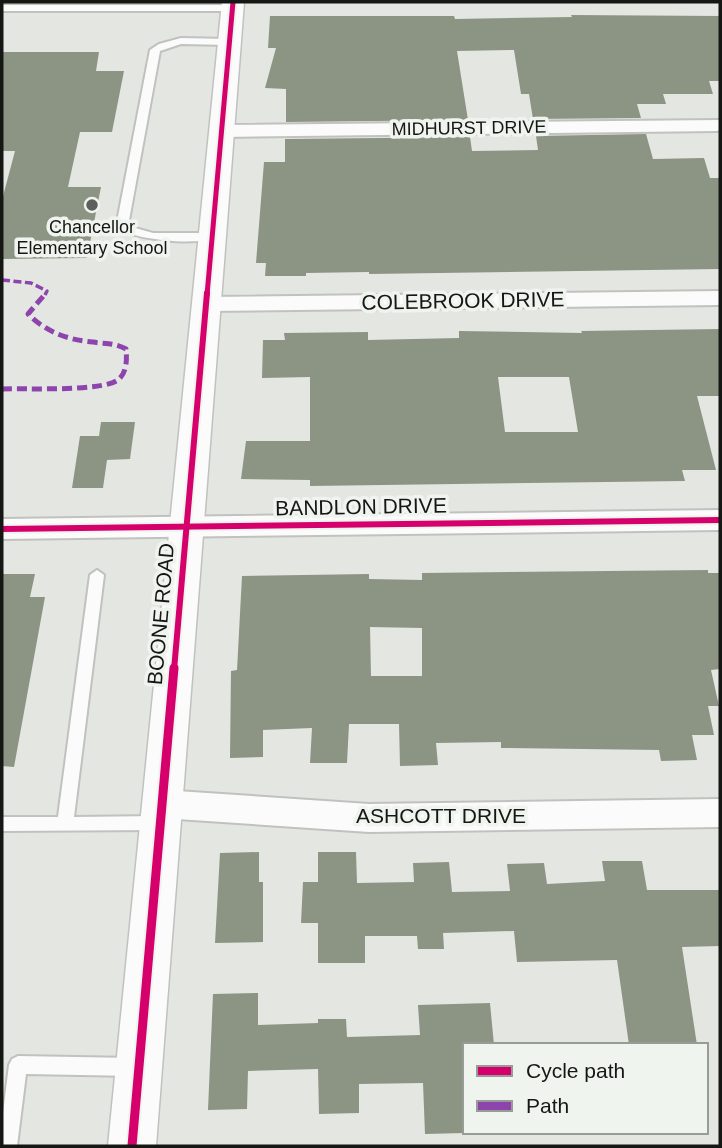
<svg xmlns="http://www.w3.org/2000/svg" width="722" height="1148" font-family="Helvetica,sans-serif">
<style>
.building{fill:#8c9584;fill-rule:evenodd}
.lines{fill:none;stroke-linecap:round;stroke-linejoin:round}
.service-casing{stroke:#c1c2bf;stroke-width:4}
.minor-casing{stroke:#c1c2bf;stroke-width:4}
.tertiary-casing{stroke:#c1c2bf;stroke-width:3}
.service{fill:#fbfbfb;fill-rule:evenodd}
.minor{fill:#fbfbfb;fill-rule:evenodd}
.tertiary{fill:#fbfbfb;fill-rule:evenodd}
.quiet-far1{stroke:#8e44ad;stroke-width:3.5;stroke-dasharray:8 3.5;stroke-linecap:butt}
.quiet{stroke:#8e44ad;stroke-width:5;stroke-dasharray:10 5;stroke-linecap:butt}
.cycleway-far2-casing{stroke:#f0f4ee;stroke-width:9}
.cycleway-far1-casing{stroke:#f0f4ee;stroke-width:10}
.cycleway-casing{stroke:#f0f4ee;stroke-width:13}
.cycleway-far2{stroke:#d6006c;stroke-width:5}
.cycleway-far1{stroke:#d6006c;stroke-width:6}
.cycleway{stroke:#d6006c;stroke-width:9}
.poi-dot{fill:#5d5f5d;stroke:#f0f4ee;stroke-width:2.5}
.labels{text-anchor:middle;stroke-width:7;stroke-linejoin:round;paint-order:stroke}
.far-street-label{font-size:18px;fill:#151715;stroke:#f0f4ee}
.far-poi-label{font-size:18px;fill:#151715;stroke:#f0f4ee}
.street-label{font-size:21px;fill:#151715;stroke:#f0f4ee}
</style>
<rect width="100%" height="100%" fill="#e4e6e2"/>
<!-- building -->
<g class="building">
<polygon points="571,15 720,16 720,81 709,81 713,94 663,94 666,104 637,104 641,118 533,119 529,94 521,94 514,50 457,51 468,120 286,122 286,89 265,88 276,48 268,48 270,16 454,16 455,19 572,17"/>
<polygon points="2,52 99,52 96,71 124,71 112,132 80,132 68,187 101,187 87,258 2,259 2,200 15,151 2,151"/>
<polygon points="646,134 653,159 704,158 710,178 720,178 720,269 369,274 369,272 306,273 306,276 265,276 266,263 256,263 264,162 285,162 285,139 470,137 472,151 538,150 536,136"/>
<path d="M720 329V396H697L716 470H682L685 481 310 486V480L241 479 246 441H310V377L262 378 263 340H285L284 333 368 332V340L459 338V331L582 333 581 331ZM498 377H569L578 432H505Z"/>
<polygon points="101,422 135,422 130,459 107,460 103,488 72,488 80,436 99,436"/>
<path d="M708 570V573H720V669L711 670 719 706H708L714 735H692L697 760 661 761 659 750 501 748V742L436 743 438 765 400 766 399 724H349L347 763H310L312 728 263 730V757L230 758 231 671 237 670 242 576 369 574V579L422 580V573ZM370 627 422 628V676H371Z"/>
<polygon points="2,574 35,574 30,597 45,597 14,767 2,766"/>
<polygon points="259,852 259,882 263,882 263,942 215,943 220,853"/>
<polygon points="318,852 356,852 357,883 414,882 413,863 449,862 452,892 510,891 507,864 544,863 547,884 605,881 602,861 642,861 647,890 720,890 720,946 682,947 697,1045 629,1045 617,960 517,962 514,931 443,933 444,949 418,949 417,936 365,936 365,963 318,963 318,923 301,923 303,882 318,882"/>
<polygon points="258,993 258,1025 318,1023 318,1019 346,1019 347,1037 420,1035 418,1005 490,1003 494,1045 465,1045 465,1133 425,1134 423,1083 359,1084 359,1113 319,1114 318,1069 248,1071 247,1109 208,1110 213,994"/>
</g>
<g class="lines">
<!-- service casing -->
<g class="service-casing">
<g id="service">
<polygon points="2,5 232,5 237,8 232,11 2,11"/>
<path d="M181 38 229 39 234 42 229 45 181 44 160 51 128 226 153 233H211L217 236C201 247 132 240 116 227L150 50 159 44Z"/>
<polygon points="97,570 104,575 74,817 158,816 164,818 166,823 164,828 158,830 2,831 2,817 58,817 90,575"/>
<polygon points="18,1056 134,1058 140,1061 143,1067 140,1073 134,1076 26,1074 17,1146 2,1146 2,1121 9,1065 12,1059"/>
</g>
</g>
<!-- minor casing -->
<g class="minor-casing">
<g id="minor">
<polygon points="720,120 720,130 717,131 221,137 214,135 211,131 214,127 221,125"/>
<polygon points="720,291 720,305 206,311 198,309 194,304 198,299 206,297"/>
<polygon points="720,510 720,530 2,539 2,519"/>
<polygon points="162,790 369,804 720,799 720,827 369,832 162,818 151,814 146,804 151,794"/>
</g>
</g>
<!-- tertiary casing -->
<g class="tertiary-casing">
<polygon id="tertiary" points="222,2 244,2 156,1146 108,1146"/>
</g>
<!-- service -->
<use href="#service" class="service"/>
<!-- minor -->
<use href="#minor" class="minor"/>
<!-- tertiary -->
<use href="#tertiary" class="tertiary"/>
<!-- quiet-far1 -->
<polyline class="quiet-far1" points="2,280 31,283 47,291 45,295"/>
<!-- quiet -->
<path class="quiet" d="M2 389C25 388 101 392 118 380 127 373 127 359 126 349 116 343 105 344 93 342 68 340 46 332 28 314L46 293"/>
<!-- cycleway-far2 casing -->
<g class="cycleway-far2-casing">
<polyline id="cycleway-far2" points="207,295 233,2"/>
</g>
<!-- cycleway-far1 casing -->
<g class="cycleway-far1-casing">
<g id="cycleway-far1">
<polyline points="2,529 720,520"/>
<polyline points="174,670 207,293"/>
</g>
</g>
<!-- cycleway casing -->
<g class="cycleway-casing">
<polyline id="cycleway" points="132,1146 174,668"/>
</g>
<!-- cycleway-far2 -->
<use href="#cycleway-far2" class="cycleway-far2"/>
<!-- cycleway-far1 -->
<use href="#cycleway-far1" class="cycleway-far1"/>
<!-- cycleway -->
<use href="#cycleway" class="cycleway"/>
</g>
<!-- markers -->
<circle class="poi-dot" cx="92" cy="205" r="7"/>
<g class="labels">
<!-- far-street labels -->
<g class="far-street-label">
<text transform="translate(469 128) rotate(-1)" y="6">MIDHURST DRIVE</text>
</g>
<!-- far-poi labels -->
<g class="far-poi-label">
<text x="92" y="233">Chancellor<tspan x="92" dy="21">Elementary School</tspan></text>
</g>
<!-- street labels -->
<g class="street-label">
<text transform="translate(463 301) rotate(-1)" y="7">COLEBROOK DRIVE</text>
<text transform="translate(361 507) rotate(-1)" y="7">BANDLON DRIVE</text>
<text transform="translate(161 614) rotate(-85)" y="7">BOONE ROAD</text>
<text x="441" y="823">ASHCOTT DRIVE</text>
</g>
</g>
<!-- border -->
<rect width="722" height="1148" fill="none" stroke="#151715" stroke-width="7"/>
<!-- legend -->
<rect x="463" y="1043" width="245" height="91" fill="#f0f4ee" stroke="#989c97" stroke-width="2"/>
<rect x="477" y="1066" width="35" height="10" fill="#d6006c" stroke="#989c97" stroke-width="2"/>
<text x="526" y="1078" font-size="21" fill="#151715">Cycle path</text>
<rect x="477" y="1101" width="35" height="10" fill="#8e44ad" stroke="#989c97" stroke-width="2"/>
<text x="526" y="1113" font-size="21" fill="#151715">Path</text>
</svg>
